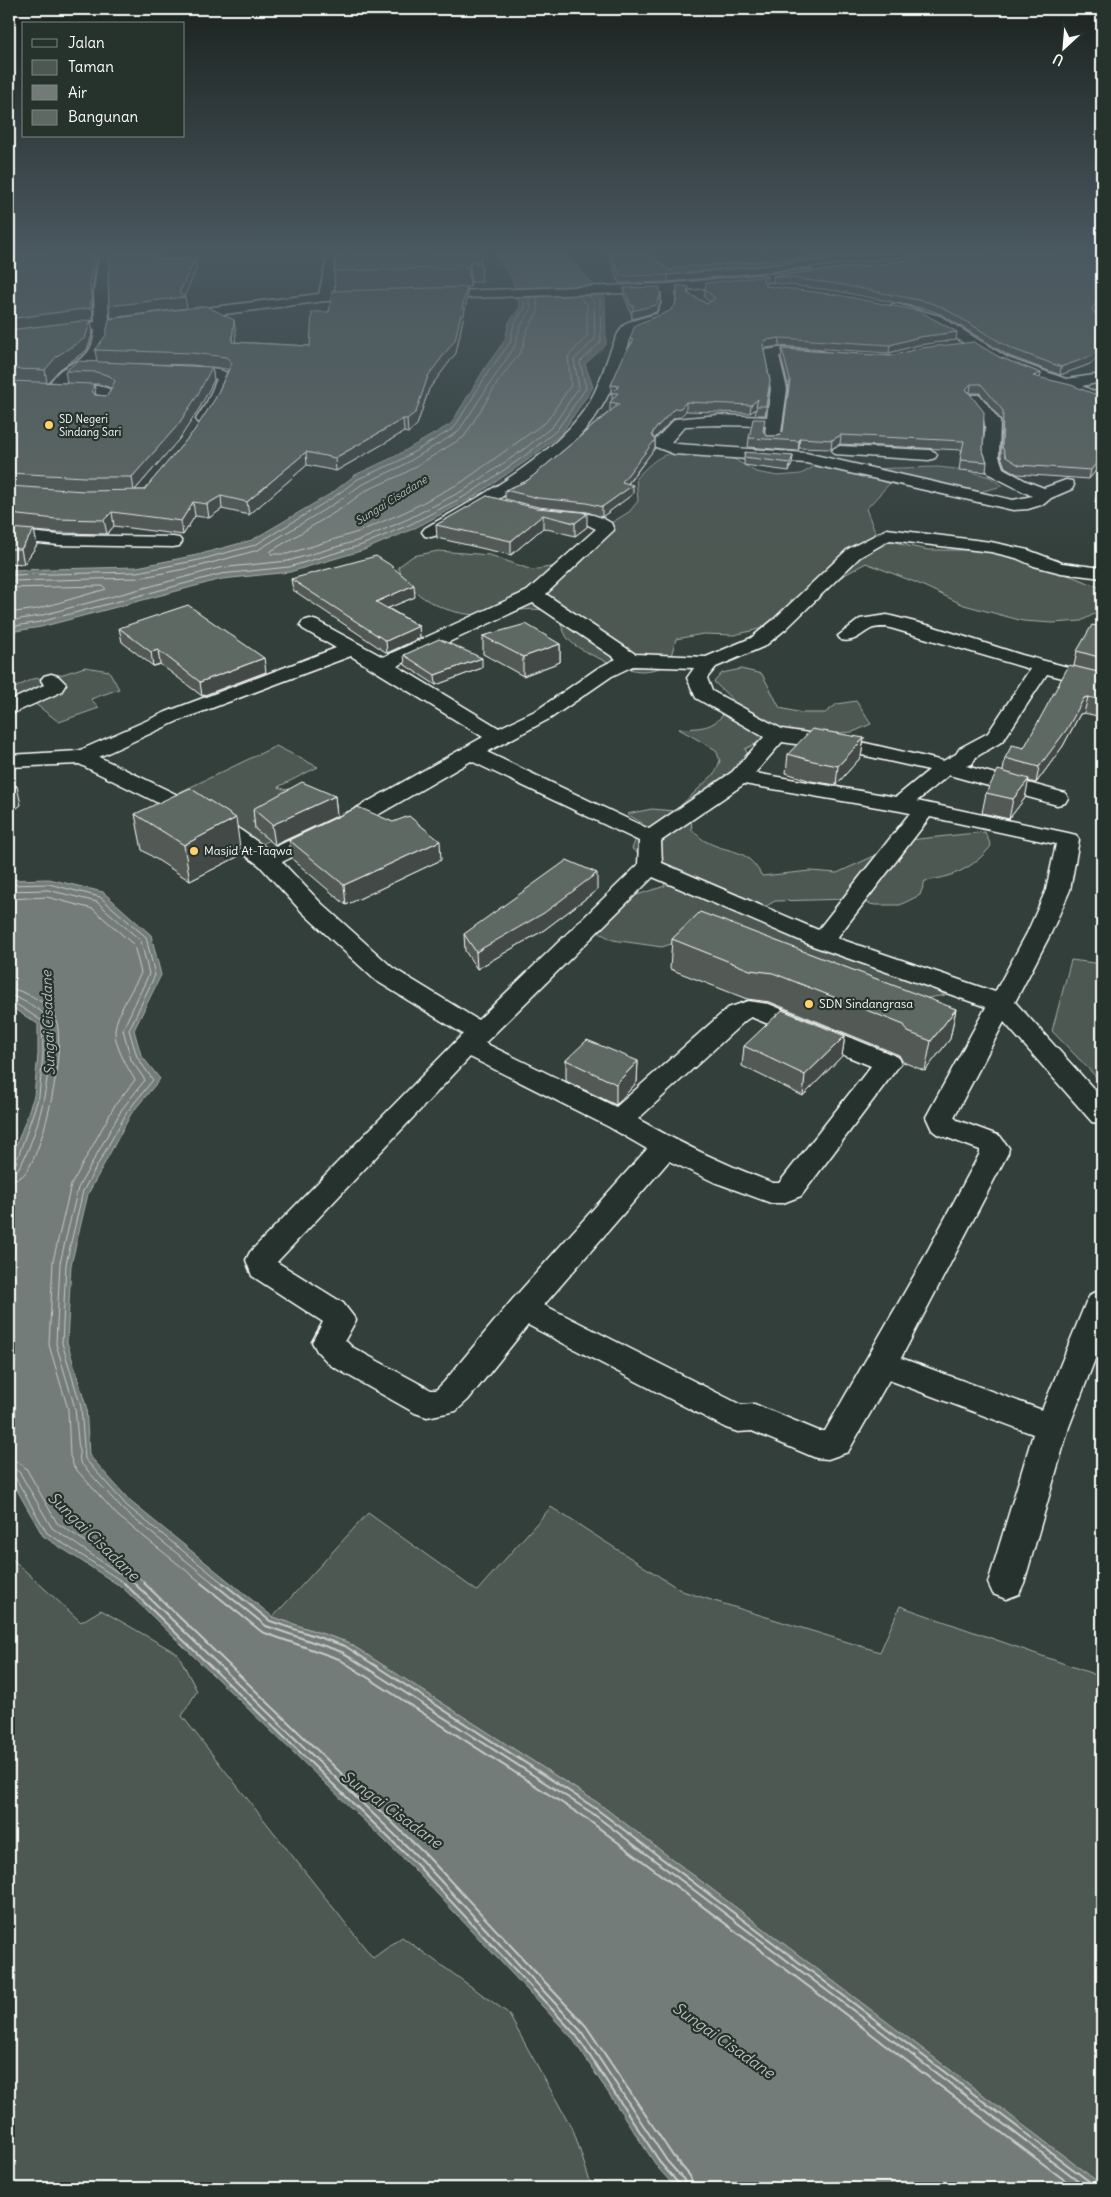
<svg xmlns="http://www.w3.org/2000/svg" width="1111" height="2197" font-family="Delius,sans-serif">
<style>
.green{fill:#4d5853;stroke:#a6aca9}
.water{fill:#737b78;stroke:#abb0ae}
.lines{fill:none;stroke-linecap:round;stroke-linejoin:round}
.shore-far1{stroke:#c7cac9;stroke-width:1}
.shore{stroke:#c7cac9;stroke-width:2}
.street-casing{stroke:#fff;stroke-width:3}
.street{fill:#26332d;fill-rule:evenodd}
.wall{fill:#525a56;stroke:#fff;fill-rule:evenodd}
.shaded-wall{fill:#424a46;stroke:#fff}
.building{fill:#5f6964;stroke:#fff}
.poi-dot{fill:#ffd166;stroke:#26332d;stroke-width:2}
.labels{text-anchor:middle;stroke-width:4.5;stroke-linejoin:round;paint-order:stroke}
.far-poi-label{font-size:11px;fill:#fff;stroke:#26332d;text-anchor:start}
.far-water-label{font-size:11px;font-style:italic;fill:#b9bdbc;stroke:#26332d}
.poi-label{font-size:12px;fill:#fff;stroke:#26332d;text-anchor:start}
.water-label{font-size:14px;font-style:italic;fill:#b9bdbc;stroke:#26332d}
.near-water-label{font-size:16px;font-style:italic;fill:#b9bdbc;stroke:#26332d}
</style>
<rect width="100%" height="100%" fill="#333f3a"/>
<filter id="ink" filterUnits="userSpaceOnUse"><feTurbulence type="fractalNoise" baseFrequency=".02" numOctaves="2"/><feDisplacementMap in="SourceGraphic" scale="10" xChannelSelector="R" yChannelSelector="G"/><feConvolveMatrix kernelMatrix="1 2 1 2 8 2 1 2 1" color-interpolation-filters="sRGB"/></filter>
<g filter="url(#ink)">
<!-- green -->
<g class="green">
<path d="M689 450 732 458 756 472 778 476 801 474 815 466 840 464 861 469 938 467 965 470 990 477 1002 486 980 492 939 485 891 482 866 509 876 534 904 545 928 550H988L1039 564 1102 588V610L1081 621 1053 623 1023 621 964 605 917 583 866 563 802 599 778 620 759 629 734 635 703 634 676 639 668 666C660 668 650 671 642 671 625 671 581 653 569 640 562 633 562 617 547 611 534 606 503 613 490 614 460 618 428 606 407 584 403 580 401 572 398 567L413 556 438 551 490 555 532 570 563 565 596 532 629 512 638 501 636 478C657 457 660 454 689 450Z"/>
<polygon points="85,667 109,671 119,689 91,699 99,708 59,722 34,703 9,713 9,691 32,679 57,676"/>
<path d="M741 669 762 674 780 708 802 713H825L837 704 856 701 871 724 853 732 784 736 761 741 745 749 752 762 691 816 692 831C697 834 702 840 707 842 733 855 745 846 762 876L810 871 837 873 909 840 985 832 991 846C974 868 953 877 925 881L920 895 900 905H875L849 899 775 901 756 912 922 982 945 995 917 1000 717 929 662 947 613 940 594 930 618 901 665 886 660 871 632 849 642 823 627 814 652 809 675 811 715 773 720 761 716 750 679 729C711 728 715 727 734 701L714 682 722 673Z"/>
<polygon points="276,746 318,767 278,787 301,795 252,822 279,836 262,844 178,793"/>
<polygon points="1071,960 1102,964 1102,1083 1052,1031"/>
<polygon points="551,1507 682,1591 880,1652 900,1606 1102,1677 1102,2185 598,1803 347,1642 273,1617 368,1513 477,1591"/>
<polygon points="9,1556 81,1622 101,1610 178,1654 197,1691 182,1716 373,1958 402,1937 508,2013 574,2132 592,2188 9,2188"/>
</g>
<!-- water -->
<g class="water">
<polygon points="496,253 564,253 605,297 606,345 585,364 593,387 561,434 529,459 472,498 413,529 364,550 290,572 222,579 41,627 9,632 9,570 137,567 197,555 252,540 332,493 355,475 394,457 451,424 485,368 505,340 509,322 520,307 511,276 497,258"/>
<polygon points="49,879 103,892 151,935 161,975 134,1030 141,1055 160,1079 131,1114 88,1194 71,1265 67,1342 86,1406 89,1455 131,1502 273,1617 347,1642 598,1803 1102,2185 1102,2188 676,2188 658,2168 572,2038 413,1868 123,1588 43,1536 9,1476 9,1166 34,1096 38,1054 38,1024 9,1006 9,880"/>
</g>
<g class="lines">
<!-- shore-far1 -->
<g class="shore-far1">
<polyline points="537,297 538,312 527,330 522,350 500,379 464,437 403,474 365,491 342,508 271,551 271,554 287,554 358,532 405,512 462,482 547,421 571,385 568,357 587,336 587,305 578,296"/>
<polyline points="9,575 137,572 199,560 255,545 334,497 358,479 397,462 454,428 489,371 510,343 514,324 525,308 523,297"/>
<polyline points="9,581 138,578 200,566 258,550 337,502 361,485 400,467 458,432 515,346 520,327 531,310 529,297"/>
<polyline points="9,588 103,586 106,589 37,609 9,613"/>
<polyline points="9,621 39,616 219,568 288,561 360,540 408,519 466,489 523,450 553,426 579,387 574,360 595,339 594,302 588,295"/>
<polyline points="9,627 40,622 221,574 289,567 362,545 411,524 469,494 526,455 557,430 586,388 580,362 601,342 600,300 596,295"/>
<polyline points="9,885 49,884 100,897 146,937 155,975 129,1030 137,1057 153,1080 127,1112 83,1191 66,1264 62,1343 81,1407 85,1459 127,1506 224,1584"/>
<polyline points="9,891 48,890 97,902 141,941 149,974 123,1029 131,1060 145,1080 122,1109 78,1188 60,1263 56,1344 75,1408 80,1462 123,1510 215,1584"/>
<path d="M9 899 47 897 93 909 134 945 141 973C134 987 116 1014 115 1030 114 1045 127 1067 135 1080L115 1105 71 1185 53 1261 49 1345 68 1409 70 1456 74 1467 118 1516 203 1584"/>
<path d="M9 988C24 991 51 1003 56 1019 66 1049 45 1147 26 1172 22 1178 16 1179 9 1180"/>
<path d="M9 995C19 998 44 1010 48 1019 52 1027 50 1039 50 1047 48 1087 40 1126 22 1163L17 1170 9 1172"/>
<polyline points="9,1002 13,1002 42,1021 43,1054 39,1096 16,1163 9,1166"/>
<polyline points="9,1461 18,1462 26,1468 57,1523 135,1574 146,1584"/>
<polyline points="9,1468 15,1469 20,1473 52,1528 135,1584"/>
<polyline points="9,1474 15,1477 47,1533 126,1584"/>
</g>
<!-- shore -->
<g class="shore">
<polyline points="124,1583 417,1865 576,2035 662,2165 678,2183 679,2188"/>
<polyline points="134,1583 422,1861 581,2031 667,2161 684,2180 685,2188"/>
<polyline points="144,1583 427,1856 586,2026 673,2156 690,2176 693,2188"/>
<polyline points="201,1583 262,1632 339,1659 587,1819 1075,2188"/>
<polyline points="213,1583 266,1626 342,1652 592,1813 1088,2188"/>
<polyline points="223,1583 270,1621 345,1646 595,1808 1098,2188"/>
</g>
<!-- street casing -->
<g class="street-casing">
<g id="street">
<path d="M99 253H111L108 293 109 320 319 294 328 253H340L333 293 370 292 377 296 370 300 325 301 109 329C107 344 103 357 90 367 81 374 71 376 63 385 76 386 107 383 115 393L109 407H99L96 404 99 395 9 392V383L48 385C52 380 56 374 61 370 82 357 92 358 95 330L9 341V333L95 322 94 293Z"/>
<path d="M811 270 818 274 816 277 675 291C678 333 654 315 633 332 625 354 618 378 606 399 582 446 531 478 488 506 471 516 451 532 431 537L425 536 422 532 425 528C478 498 558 455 590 401 604 378 608 348 622 327L628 322 657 314 662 303V292L430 299 425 298 423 295 425 292 668 284Z"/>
<polygon points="896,304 940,316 1008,358 1066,379 1102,374 1102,382 1082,386 1102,395 1102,405 998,364 930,322 891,311 889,308 891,305"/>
<path d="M779 348 820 351 825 352 827 355 825 358 820 359 779 356 787 389 780 440 778 443H766L764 440 766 426 719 425 685 426 671 442 677 444 806 453 1013 500 1032 496 989 474C976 456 989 435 984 420 981 413 972 405 967 398L970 395H980L1000 421 999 456 1003 468 1026 481 1044 488 1066 480 1072 481 1074 485 1072 489 1051 498 1044 504 1028 509 1013 510 806 463 674 454 656 447 654 444 655 440 675 419 719 415 767 417 771 389 764 353 766 350Z"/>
<path d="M176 367C190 367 224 366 232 377L223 402 210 422H198L196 419 207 402 217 379 171 374 169 371 171 368Z"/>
<polygon points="840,446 929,450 935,452 937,455 935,458 929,460 834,454 832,451 834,448"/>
<path d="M551 511C572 512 593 511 611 523L614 530 546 594 635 654 706 657 751 638 773 620 848 549 887 529 991 542 1028 550 1062 563 1102 568V578L1061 573 1034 566 1016 558 991 552 890 540 860 557 787 628 765 646 716 667 707 678 712 691 782 729 848 739 943 761 956 754 960 748 988 733 1030 669 887 627C882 627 875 627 871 629 859 635 855 643 841 640L838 636 860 619 887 615 931 626 1022 655 1102 676V688L1047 674 1003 741 976 757 972 764 966 766 1065 793 1068 798 1065 803 1057 805 949 775 917 801 1068 833 1076 835 1079 840 1070 890 1051 933 1015 1002 1102 1098V1124L1092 1122 1004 1022 954 1117 957 1120 1000 1136 1009 1148 1008 1153 901 1358 1042 1410 1086 1302 1091 1294 1102 1290V1341L1069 1427 1024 1583 1019 1594 1006 1599 993 1594 988 1583 1033 1434 889 1380 848 1452 828 1459 816 1458 752 1431 738 1432 726 1428 528 1325 468 1400 456 1411 427 1417 415 1413 330 1365 317 1351 312 1342 323 1322 252 1276 246 1260 250 1252 463 1034 375 980 302 912 259 865 203 825 79 764 9 767V755L78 751 166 712 336 648 303 629 300 625 303 621 310 619 317 621 383 657 527 591 596 529 586 524 545 520 542 516 545 512ZM533 603 616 659 598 668 537 710 499 728 397 666ZM351 656 483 737 353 810 269 850 219 815 99 757 180 720ZM633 666 694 668 687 678 696 698 764 737 732 772 649 829 487 752 551 718 612 676ZM782 742 848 752 929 770 896 797 755 773ZM471 761 639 841 638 865 478 1020 393 968 320 902 282 862 369 820ZM744 784 900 811 910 813 818 930 662 863 661 841ZM930 817 1056 844 1046 890 1027 933 995 992 837 938ZM653 877 813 946 986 1007 926 1117 932 1130 937 1134 980 1150V1153L919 1267 825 1431H819L754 1404 741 1405 544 1305 669 1161 714 1182 771 1203H783L801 1196 901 1063 898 1057 769 1004 748 1001 728 1008 616 1107 485 1043ZM751 1017 871 1066 779 1183H773C726 1165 681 1144 638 1119L746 1020ZM470 1057 609 1127 647 1149 512 1300 444 1382 436 1390H431L352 1347 345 1340 356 1320 343 1303 277 1262Z"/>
<polygon points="9,530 59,535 173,537 179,538 182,542 179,546 173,547 59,545 9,540"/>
<polygon points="51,674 58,676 66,684 61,692 9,715 9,701 44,685 41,680 44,676"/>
</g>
</g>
<!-- street -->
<use href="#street" class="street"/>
</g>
<!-- wall -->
<g class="wall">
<path d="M9 253H97L92 293 93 320 91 321 93 332 87 350 60 369 48 382 67 383 65 371 97 362 95 350 236 332 235 342 310 346 329 312 335 291 334 271 336 253 481 262 482 282H471L470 287 467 288V299L456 353 429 389 417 425 408 433 404 432 336 471 307 465 249 515 222 509 209 518 195 516 183 535 114 526 107 534 59 533 34 531 37 545 24 564 9 563ZM106 363 193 365 208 367ZM212 367 227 369 228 370 215 399 194 431 144 490H135L180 438 199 409 214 380ZM94 384H99L111 388 107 396 96 395Z"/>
<polygon points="608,253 647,253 670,271 881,260 668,282 619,283"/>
<polygon points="882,264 1096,310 1094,312 1090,364 1060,375 1009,356 941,314 927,309 837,291 773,283 773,276"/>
<polygon points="767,284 766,285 766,286 956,340 918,345 889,353 779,346 766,348 764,351 770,381 765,415 755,415 756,409 750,413 686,411 680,417 674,418 654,438 655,440 655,448 628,484 633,494 602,517 587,512 538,507 505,499 505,490 527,481 610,411 610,402 612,400 612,394 611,394 611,385 630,347 630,339 670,311 689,287 688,293 707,304 710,302 704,297 705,290"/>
<polygon points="624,288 660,303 656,312 632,319 632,313 631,313 624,295"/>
<polygon points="782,349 891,356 999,357 1041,373 1040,378 1102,397 1102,463 1089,479 1017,474 1005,467 1001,456 1001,420 980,393 970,393 983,451 987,462 986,472 959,470 962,450 840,444 831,449 799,448 798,451 748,447 749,438 763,431 767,436 779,436 783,431 789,388 781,358"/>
<polygon points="793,456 792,464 789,471 744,465 744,457"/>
<polygon points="1102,490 1102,503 1095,502 1097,493"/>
<polygon points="487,496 587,527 575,536 543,528 511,555 437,538 436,525"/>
<polygon points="291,579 415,597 388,608 419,626 420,638 387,653 293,590"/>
<polygon points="1102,627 1102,717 1084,713 1080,714 1063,746 1036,783 1028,781 1025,798 1009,819 982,813 986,793 1003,771 1005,758 1024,748 1074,666 1077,651"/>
<polygon points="119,628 266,672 202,696 160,664 153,666 122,642"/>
<polygon points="483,636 560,644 560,662 523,676 483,654"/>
<polygon points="404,655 482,668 436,685 405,665"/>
<polygon points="864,738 861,757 836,785 811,781 786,773 788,754"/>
<polygon points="335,796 337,816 275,845 255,829 253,809"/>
<polygon points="135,814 241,855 190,881 142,850"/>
<polygon points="289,840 441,860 346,905 292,859"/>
<polygon points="597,890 544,930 477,969 465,951 464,934"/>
<polygon points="672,939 956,1009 950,1039 925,1071 903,1062 899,1055 770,1002 747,999 670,969"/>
<polygon points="845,1036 842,1056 803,1096 742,1066 744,1046"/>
<polygon points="566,1060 638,1061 637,1082 616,1105 566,1081"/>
</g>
<!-- shaded-wall -->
<g class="shaded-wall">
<polygon points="94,253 97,253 92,293 93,320 91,321 93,332 87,350 60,369 47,383 45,370 9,331 9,319"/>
<polygon points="156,253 160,253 157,270 155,259"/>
<polygon points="883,253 929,253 881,260 668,282 668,275"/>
<polygon points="195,259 196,270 184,297 185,297 187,308 111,318 109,306 179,293"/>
<polygon points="470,262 471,282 470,287 469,267"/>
<polygon points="767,276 767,284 762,288 763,280"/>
<polygon points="467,287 467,299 456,353 429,389 417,425 408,433 407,419 428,376"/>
<polygon points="660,295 660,303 656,312 632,319 632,311"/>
<polygon points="1102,301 1102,309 1096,310 1090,317 1092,309 1097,302"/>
<polygon points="234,320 236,332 234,354 232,342"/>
<polygon points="957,332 956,340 918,345 889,353 890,345 919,337"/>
<polygon points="780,338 779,346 766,348 762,353 763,345 766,340"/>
<polygon points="1102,346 1102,353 1090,364 1060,375 1061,367"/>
<polygon points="212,367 214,380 199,409 180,438 134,491 132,477"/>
<polygon points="1041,373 1039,382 1033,376"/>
<polygon points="94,384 96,397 92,391"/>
<polygon points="971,384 970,393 966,389"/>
<polygon points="758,399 756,409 750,413 751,405"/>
<polygon points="686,402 686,411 680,417 674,418 654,439 655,440 655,448 622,491 622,482 652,435 654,430 674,409"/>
<polygon points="403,419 404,432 336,471 335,458"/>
<polygon points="841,435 840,444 831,449 832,440"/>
<polygon points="800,438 799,448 798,451 799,441"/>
<polygon points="306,452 307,465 249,515 247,502"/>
<polygon points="793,456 792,464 789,471 790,463"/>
<polygon points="1102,456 1102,463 1089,479 1091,470"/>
<polygon points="633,485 633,494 602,517 602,507"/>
<polygon points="221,496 222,509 209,518 207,504"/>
<polygon points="193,502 195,516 183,535 181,521"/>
<polygon points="112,512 114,526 107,534 104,520"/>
<polygon points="587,514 587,527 575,536 575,523"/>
<polygon points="543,515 543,528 511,555 511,541"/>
<polygon points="34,530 37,545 24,564 21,549"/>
<polygon points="414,585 415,597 376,613 376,602"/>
<polygon points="419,626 420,638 387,653 386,641"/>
<polygon points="560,644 560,662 523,676 523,657"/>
<polygon points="158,650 160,664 153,666 151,652"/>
<polygon points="264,658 266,672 202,696 200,682"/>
<polygon points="482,658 482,668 436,685 435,675"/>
<polygon points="1088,697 1084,713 1080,714 1063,746 1036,783 1039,767 1084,698"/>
<polygon points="864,738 861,757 836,785 838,766"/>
<polygon points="1029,779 1025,798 1009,819 1013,799"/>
<polygon points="17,786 21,805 9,814 9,791"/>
<polygon points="335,796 337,816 275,845 272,825"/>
<polygon points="236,818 241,855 190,881 184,845"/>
<polygon points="440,841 441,860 346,905 344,885"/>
<polygon points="597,873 597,890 544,930 477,969 476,952"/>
<polygon points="956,1009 950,1039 925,1071 931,1041"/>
<polygon points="845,1036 842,1056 803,1096 805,1075"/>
<polygon points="638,1061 637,1082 616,1105 616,1084"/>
</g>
<!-- building -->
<g class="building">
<polygon points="9,253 94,253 90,281 91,308 9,319"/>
<polygon points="110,253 156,253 155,259 195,259 179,293 185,297 109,306 108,281"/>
<polygon points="336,253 481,253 481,262 470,262 469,267 334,271"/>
<polygon points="611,253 647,253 670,271 674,268 865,253 883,253 668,275 620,276"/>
<polygon points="955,253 1102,253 1102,301 1097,302 1092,309 1094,313 1102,315 1102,346 1092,356 1061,367 1010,348 942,307 928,302 838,284 773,276 882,264"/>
<polygon points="767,276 763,280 766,286 838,295 919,311 957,332 919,337 890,345 780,338 766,340 763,345 770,381 766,406 756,406 758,399 751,405 686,402 681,408 674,409 654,430 652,435 655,440 622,482 633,485 602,507 587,503 538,498 505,490 527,481 619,404 610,402 618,393 612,393 619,386 611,385 624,355 634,340 630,339 635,325 670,311 675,305 677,297 677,285 689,287 687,293 707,304 715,298 705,290 706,283"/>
<polygon points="467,287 455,340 428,376 416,412 407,419 403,419 335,458 306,452 247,502 221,496 207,504 193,502 181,521 112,512 104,520 56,519 9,514 9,486 84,491 144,490 194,431 215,399 232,363 226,357 192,353 95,350 106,335 109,319 206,306 234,320 232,342 310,346 312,312 329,312 332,291"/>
<polygon points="660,287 660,295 656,305 632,311 634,306 631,306 624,288"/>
<polygon points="91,320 85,338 57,356 45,370 9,369 9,330"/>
<polygon points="974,342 999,357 1041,373 1033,376 1071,385 1102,397 1102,456 1091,470 1019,465 1006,457 1002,446 1003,411 981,384 971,384 966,389 984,412 983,451 987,462 960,460 964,441 841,435 832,440 800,438 799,441 749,438 753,419 765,419 763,431 767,436 779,436 783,431 790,380 782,349 891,356 921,348"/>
<polygon points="78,361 212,367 197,396 178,425 132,477 85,477 9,473 9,381 94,384 92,391 95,395 107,396 115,381 110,376 96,372 65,371"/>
<polygon points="745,452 793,456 790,463 744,457"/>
<polygon points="1102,490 1102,494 1097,493"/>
<polygon points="487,496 536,508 582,512 587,514 575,523 543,515 511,541 436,525"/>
<polygon points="9,528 34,530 21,549 9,549"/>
<polygon points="376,556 389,564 414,585 376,602 419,626 386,641 291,579"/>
<polygon points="188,605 264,658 200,682 158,650 151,652 119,628"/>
<polygon points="526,624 560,644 523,657 483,636"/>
<polygon points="1092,625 1102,627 1102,658 1077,651"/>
<polygon points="439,639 482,658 435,675 404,655"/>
<polygon points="1069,665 1102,673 1102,700 1088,697 1084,698 1067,729 1039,767 1005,758 1012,745 1024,748"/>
<polygon points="812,729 864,738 838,766 813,761 788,754"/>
<polygon points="998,770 1029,779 1013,799 986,793"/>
<polygon points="302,782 335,796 272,825 253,809"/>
<polygon points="9,783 17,786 9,791"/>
<polygon points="190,788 236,818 184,845 135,814"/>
<polygon points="358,807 393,822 409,816 440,841 344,885 289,840"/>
<polygon points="567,860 597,873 544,913 476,952 464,934"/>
<polygon points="700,912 956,1009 931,1041 908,1032 904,1025 773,973 750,970 672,939"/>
<polygon points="782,1010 845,1036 805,1075 744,1046"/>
<polygon points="587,1040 638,1061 616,1084 566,1060"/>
</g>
</g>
<!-- sky -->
<linearGradient id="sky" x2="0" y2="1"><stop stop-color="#1c2320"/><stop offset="0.45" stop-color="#4a5860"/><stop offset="1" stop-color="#4a5860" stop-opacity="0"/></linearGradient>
<rect width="1111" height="560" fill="url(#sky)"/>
<!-- markers -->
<g class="poi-dot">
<circle cx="49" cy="425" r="5"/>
<circle cx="194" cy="851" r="5"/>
<circle cx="809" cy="1004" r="5"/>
</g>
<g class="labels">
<!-- far-poi labels -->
<g class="far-poi-label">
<text x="59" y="423">SD Negeri<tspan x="59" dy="13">Sindang Sari</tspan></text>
</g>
<!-- far-water labels -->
<g class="far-water-label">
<text transform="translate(391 500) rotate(-32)" y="4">Sungai Cisadane</text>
</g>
<!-- poi labels -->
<g class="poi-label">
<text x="204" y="855">Masjid At-Taqwa</text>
<text x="819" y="1008">SDN Sindangrasa</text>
</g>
<!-- water labels -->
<g class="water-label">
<text transform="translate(48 1023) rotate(-92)" y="5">Sungai Cisadane</text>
</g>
<!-- near-water labels -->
<g class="near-water-label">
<text transform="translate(94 1536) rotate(44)" y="6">Sungai Cisadane</text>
<text transform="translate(392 1809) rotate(36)" y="6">Sungai Cisadane</text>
<text transform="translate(724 2040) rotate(35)" y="6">Sungai Cisadane</text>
</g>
</g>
<!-- margin -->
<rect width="1111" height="2197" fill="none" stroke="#26332d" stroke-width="30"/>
<rect x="15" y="15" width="1081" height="2167" fill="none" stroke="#fff" stroke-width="2" filter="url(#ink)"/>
<!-- legend -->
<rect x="22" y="22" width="162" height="115" fill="#26332d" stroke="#7d8581"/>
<rect x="32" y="39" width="25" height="8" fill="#26332d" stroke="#7d8581"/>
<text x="68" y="48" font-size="15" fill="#ffffff">Jalan</text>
<rect x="32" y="60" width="25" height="15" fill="#4d5853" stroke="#7d8581"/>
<text x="68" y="72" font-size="15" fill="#ffffff">Taman</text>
<rect x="32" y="85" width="25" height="15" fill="#737b78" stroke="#7d8581"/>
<text x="68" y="98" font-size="15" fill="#ffffff">Air</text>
<rect x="32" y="110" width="25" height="15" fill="#5f6964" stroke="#7d8581"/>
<text x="68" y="122" font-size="15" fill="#ffffff">Bangunan</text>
<!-- north arrow -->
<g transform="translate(1064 48) rotate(206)" stroke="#26332d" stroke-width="4" paint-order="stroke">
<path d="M0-4L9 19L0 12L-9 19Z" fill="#ffffff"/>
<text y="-8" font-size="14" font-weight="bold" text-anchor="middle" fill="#ffffff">U</text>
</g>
</svg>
